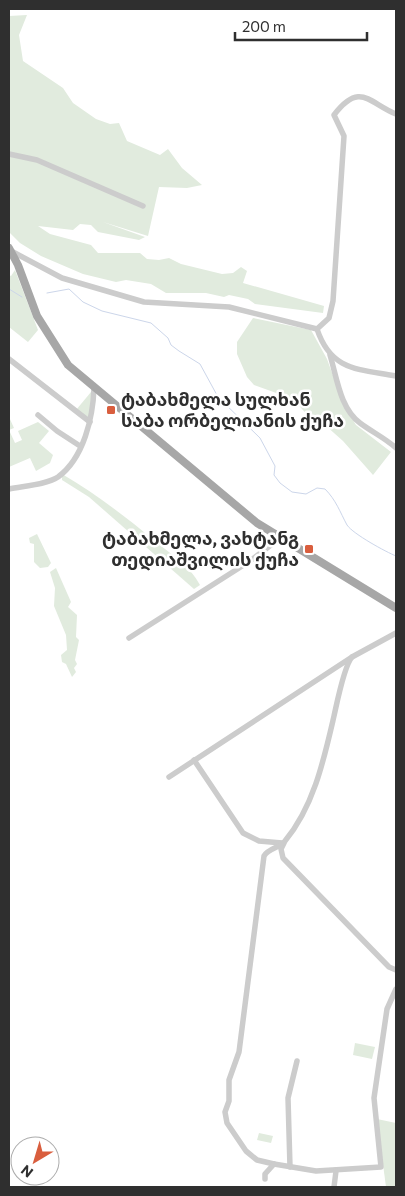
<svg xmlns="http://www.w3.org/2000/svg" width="405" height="1196" font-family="Commissioner,'Noto Sans Georgian',sans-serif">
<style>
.green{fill:#e1ebde}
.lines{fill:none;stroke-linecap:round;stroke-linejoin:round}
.stream{stroke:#ccd6ea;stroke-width:1}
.minor{stroke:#ccc;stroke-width:5.5}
.major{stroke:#a7a7a7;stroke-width:8}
.poi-dot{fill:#d95e3e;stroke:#fff;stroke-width:2}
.labels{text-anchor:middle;stroke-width:5;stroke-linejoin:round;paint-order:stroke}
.poi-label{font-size:18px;font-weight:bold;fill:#2f2f2f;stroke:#fff;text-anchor:start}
</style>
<rect width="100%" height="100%" fill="#fff"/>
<!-- green -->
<g class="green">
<polygon points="27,15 19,35 23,61 63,88 73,103 96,119 110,124 119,123 127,141 160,155 168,149 182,168 202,185 187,188 159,187 148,236 103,222 145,237 139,240 98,232 91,225 80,224 73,230 38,226 50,234 91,245 98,253 140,253 147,259 159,260 169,258 181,264 222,274 233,273 241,267 247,271 243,283 324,306 323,313 255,304 248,299 229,295 224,297 206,293 166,293 151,284 126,280 116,282 83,274 41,256 20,243 9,232 9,16"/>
<polygon points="15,270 38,330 28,342 9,327 9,275 11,276"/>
<polygon points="253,318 311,330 327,359 344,406 356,425 391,452 373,475 343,441 325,425 311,419 293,399 254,385 247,377 237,354 237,342"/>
<polygon points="91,392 93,393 90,420 76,410"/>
<polygon points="9,417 14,428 9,430 15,443 22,440 18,431 38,422 49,431 39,443 53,455 50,463 36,471 30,458 9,467"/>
<path d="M62 474C96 494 126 517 156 542 172 555 190 566 200 585L194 589 89 497 62 480Z"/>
<polygon points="37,534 51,563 48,567 40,568 34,562 34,544 30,543 29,538"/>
<polygon points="56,568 71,602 68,607 77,615 76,637 79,640 75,660 77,664 74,668 76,672 72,677 66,664 62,662 61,655 67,650 66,635 54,606 55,588 50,572"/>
<polygon points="355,1043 375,1047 372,1059 353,1055"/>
<polygon points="377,1119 396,1123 396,1187 386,1187"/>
<polygon points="259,1133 273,1136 271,1143 257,1140"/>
</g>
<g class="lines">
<!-- stream -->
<g class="stream">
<polyline points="9,289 22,297"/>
<path d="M47 293 69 289 83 302 102 311 151 323 168 338 171 345 179 351 200 364 218 397 260 438 275 466 274 475 280 483 292 492 306 494 317 488 325 489C336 500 340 512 347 525 353 534 386 552 396 556"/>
</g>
<!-- minor -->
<g class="minor">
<polyline points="9,154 37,160 143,206"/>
<polyline points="13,252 62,278 144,302 229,307 317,329"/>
<path d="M317 329 329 318 333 301 344 136 334 115C360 81 369 103 396 114"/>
<path d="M317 329C331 371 358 369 396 376"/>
<path d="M330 355C337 378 340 408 360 423 372 432 385 438 396 448"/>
<polyline points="9,359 90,422"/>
<polyline points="38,415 57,431 80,446"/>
<path d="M9 489C23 486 46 485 58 477 84 458 93 417 94 388"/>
<polyline points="129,638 250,561 280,538"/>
<polyline points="194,760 243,833 259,841 282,843"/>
<polyline points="169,777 352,657 396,633"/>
<polyline points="284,843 281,849 283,858 389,967 396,970"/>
<path d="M274 1164 257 1160 246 1151 227 1123 225 1112 229 1101V1080L239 1052 264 856C269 848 280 848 285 841 314 806 324 759 334 716 337 703 344 666 352 657"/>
<polyline points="290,1167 288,1098 297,1061"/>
<polyline points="265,1179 265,1174 274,1164 316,1171 381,1167 374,1098 387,1009 396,989"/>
<polyline points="334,1187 336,1171"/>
</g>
<!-- major -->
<polyline class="major" points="9,248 18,265 37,316 68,365 257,523 396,608"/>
</g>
<!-- markers -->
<g class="poi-dot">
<rect x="106" y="405" width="10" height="10" rx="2.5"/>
<rect x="304" y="544" width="10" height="10" rx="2.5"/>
</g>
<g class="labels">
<!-- poi labels -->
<g class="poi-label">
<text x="121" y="406">ტაბახმელა სულხან<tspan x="121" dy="21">საბა ორბელიანის ქუჩა</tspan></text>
<text x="299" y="545" text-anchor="end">ტაბახმელა, ვახტანგ<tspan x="299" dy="21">თედიაშვილის ქუჩა</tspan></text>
</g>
</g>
<!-- border -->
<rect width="405" height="1196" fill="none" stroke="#2f2f2f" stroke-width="20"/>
<!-- north arrow -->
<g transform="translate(35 1161) rotate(218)"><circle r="24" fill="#ffffff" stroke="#acacac"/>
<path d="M0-4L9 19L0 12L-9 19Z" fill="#d95e3e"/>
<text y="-8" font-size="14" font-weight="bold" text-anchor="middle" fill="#2f2f2f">N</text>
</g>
<!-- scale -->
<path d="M235 32v8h132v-8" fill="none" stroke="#2f2f2f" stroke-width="2.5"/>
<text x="242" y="32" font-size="15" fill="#2f2f2f" stroke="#ffffff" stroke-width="4" paint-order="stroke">200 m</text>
</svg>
